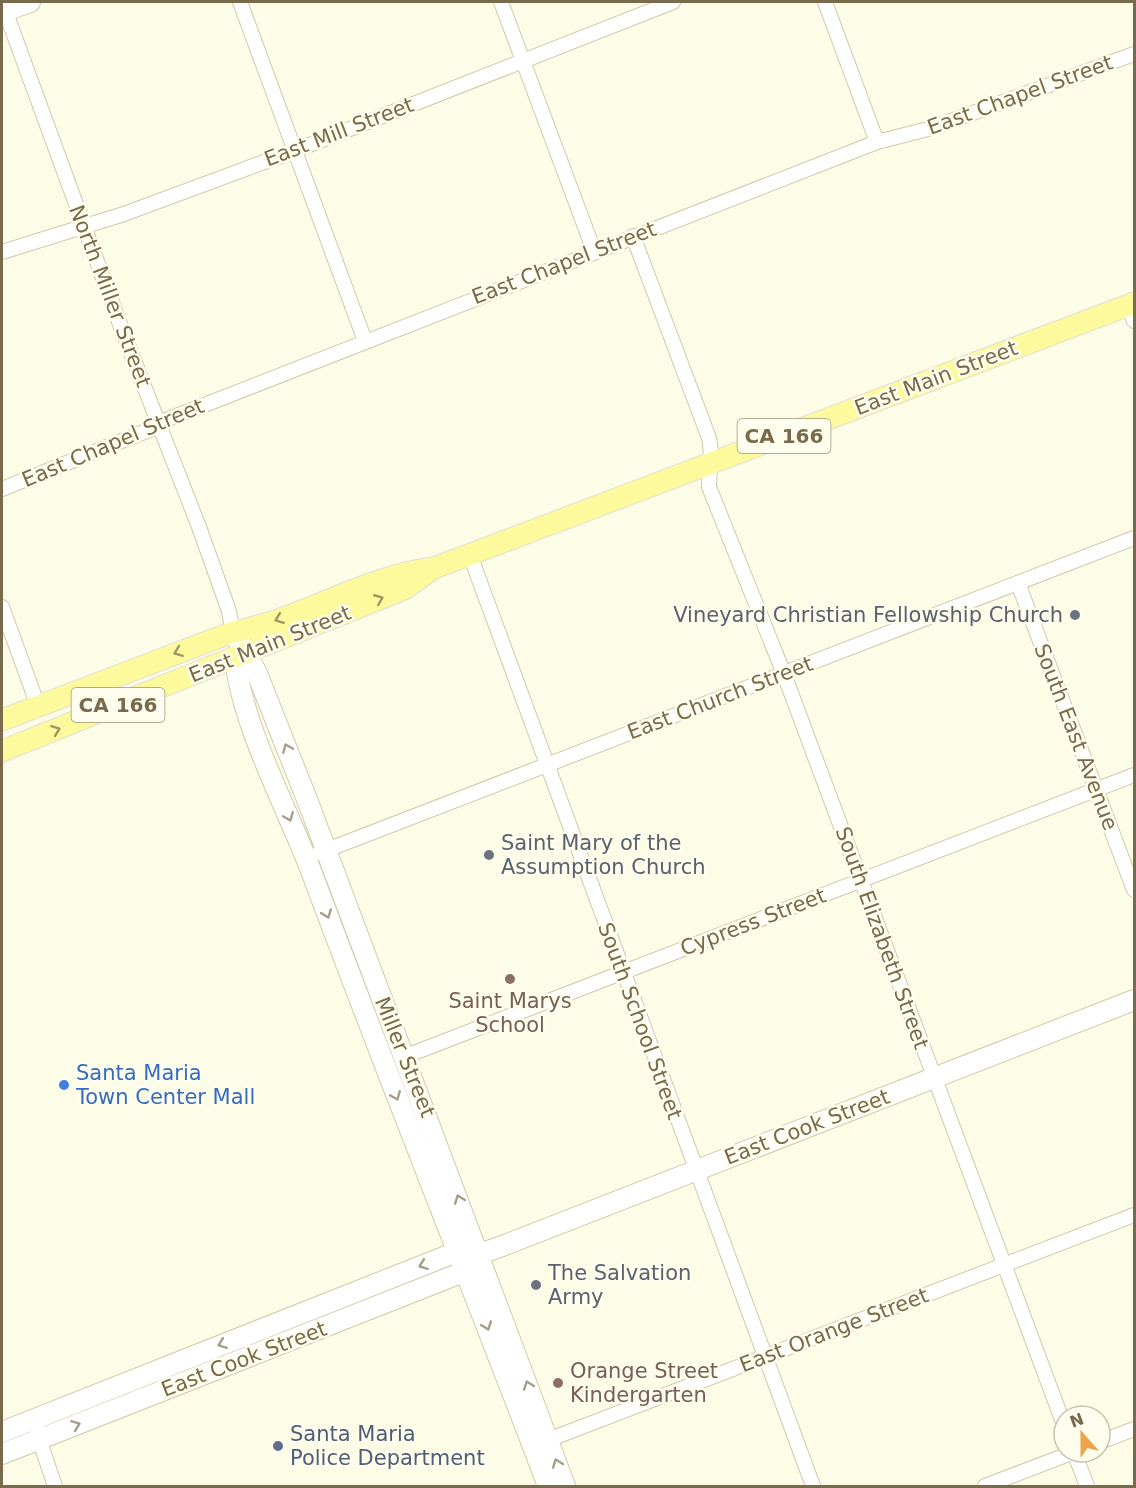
<svg xmlns="http://www.w3.org/2000/svg" width="1136" height="1488" font-family="'DejaVu Sans',sans-serif">
<style>
.lines{fill:none;stroke-linecap:round;stroke-linejoin:round}
.street-casing{stroke:#d0c8ac;stroke-width:16}
.secondary-casing{stroke:#d3caa9;stroke-width:22}
.primary-casing{stroke:#e1ded7;stroke-width:23}
.street{stroke:#fff;stroke-width:14}
.secondary{stroke:#fff;stroke-width:20}
.primary{stroke:#fdfa9e;stroke-width:21}
.oneway{stroke:#a09563}
.oneway2{stroke:#a79e89}
.worship-dot{fill:#6b7280;stroke:#fffeee;stroke-width:2}
.education-dot{fill:#8d6e63;stroke:#fffeee;stroke-width:2}
.shop-dot{fill:#3f7fe0;stroke:#fffeee;stroke-width:2}
.service-dot{fill:#5c6f8a;stroke:#fffeee;stroke-width:2}
.labels{text-anchor:middle;stroke-width:5;stroke-linejoin:round;paint-order:stroke}
.shield{fill:#fffeee;stroke:#a0967b;stroke-width:1.5}
.shield-label{font-size:20px;font-weight:bold;fill:#786a4a}
.street-label{font-size:21px;fill:#786a4a;stroke:#fffeee}
.worship-label{font-size:21px;fill:#5b616d;stroke:#fffeee;text-anchor:start}
.education-label{font-size:21px;fill:#785e54;stroke:#fffeee}
.shop-label{font-size:21px;fill:#366cbe;stroke:#fffeee;text-anchor:start}
.service-label{font-size:21px;fill:#4e5e75;stroke:#fffeee;text-anchor:start}
</style>
<rect width="100%" height="100%" fill="#fdfce7"/>
<g class="lines">
<!-- street casing -->
<g class="street-casing">
<g id="street">
<polyline points="2,2 121,327 199,527 229,611 234,639"/>
<polyline points="240,2 365,341"/>
<polyline points="501,2 594,251"/>
<polyline points="825,2 877,142"/>
<path d="M633 236 709 438C713 454 709 469 709 487L784 674 1064 1425"/>
<polyline points="2,252 124,214 294,151 673,2"/>
<polyline points="1128,305 1134,321"/>
<polyline points="2,489 159,426 166,420 877,142 932,128 1134,54"/>
<polyline points="470,555 813,1486"/>
<polyline points="1018,583 1134,890"/>
<polyline points="2,607 38,706"/>
<polyline points="319,853 1134,538"/>
<polyline points="406,1056 1134,775"/>
<polyline points="35,1418 39,1439 55,1486"/>
<polyline points="1100,1442 1134,1429"/>
<polyline points="540,1443 1134,1215"/>
<polyline points="1074,1452 1087,1486"/>
<polyline points="985,1486 1074,1452"/>
</g>
</g>
<!-- secondary casing -->
<g class="secondary-casing">
<g id="secondary">
<polyline points="5,11 30,2"/>
<polyline points="233,632 256,671 308,802 565,1486"/>
<path d="M235 659C243 729 288 809 313 876 389 1081 471 1283 548 1486"/>
<polyline points="2,1432 459,1251 479,1254 497,1248 1134,1000"/>
<polyline points="2,1454 466,1271 474,1261"/>
</g>
</g>
<!-- primary casing -->
<g class="primary-casing">
<g id="primary">
<path d="M2 720 233 632C303 619 364 576 434 568L1134 303"/>
<polyline points="2,751 404,589 431,570"/>
</g>
</g>
<!-- street -->
<use href="#street" class="street"/>
<!-- secondary -->
<use href="#secondary" class="secondary"/>
<!-- primary -->
<use href="#primary" class="primary"/>
</g>
<!-- one-way arrows -->
<defs><path id="oneway-chevron" d="M-2-3.5L2.5 0L-2 3.5" fill="none" stroke-width="1.6" stroke-linecap="round" stroke-linejoin="round" transform="scale(1.5)"/></defs>
<g class="oneway">
<use href="#oneway-chevron" transform="translate(379 599) rotate(-22)"/>
<use href="#oneway-chevron" transform="translate(279 619) rotate(159)"/>
<use href="#oneway-chevron" transform="translate(178 652) rotate(159)"/>
<use href="#oneway-chevron" transform="translate(56 730) rotate(-21)"/>
</g>
<g class="oneway2">
<use href="#oneway-chevron" transform="translate(287 748) rotate(-112)"/>
<use href="#oneway-chevron" transform="translate(289 817) rotate(68)"/>
<use href="#oneway-chevron" transform="translate(327 914) rotate(70)"/>
<use href="#oneway-chevron" transform="translate(396 1096) rotate(68)"/>
<use href="#oneway-chevron" transform="translate(459 1199) rotate(-110)"/>
<use href="#oneway-chevron" transform="translate(423 1265) rotate(159)"/>
<use href="#oneway-chevron" transform="translate(487 1326) rotate(69)"/>
<use href="#oneway-chevron" transform="translate(222 1344) rotate(159)"/>
<use href="#oneway-chevron" transform="translate(528 1385) rotate(-110)"/>
<use href="#oneway-chevron" transform="translate(76 1425) rotate(-21)"/>
<use href="#oneway-chevron" transform="translate(557 1463) rotate(-110)"/>
</g>
<!-- markers -->
<g class="worship-dot">
<circle cx="1075" cy="615" r="6"/>
<circle cx="489" cy="855" r="6"/>
<circle cx="536" cy="1285" r="6"/>
</g>
<g class="education-dot">
<circle cx="510" cy="979" r="6"/>
<circle cx="558" cy="1383" r="6"/>
</g>
<circle class="shop-dot" cx="64" cy="1085" r="6"/>
<circle class="service-dot" cx="278" cy="1446" r="6"/>
<g class="labels">
<!-- shield labels -->
<g class="shield">
<rect x="737.5" y="419" width="93" height="34" rx="4.5"/>
<rect x="71.5" y="688" width="93" height="34" rx="4.5"/>
</g>
<g class="shield-label">
<text x="784" y="443">CA 166</text>
<text x="118" y="712">CA 166</text>
</g>
<!-- street labels -->
<g class="street-label">
<text transform="translate(1020 95) rotate(-20)" y="7">East Chapel Street</text>
<text transform="translate(339 132) rotate(-21)" y="7">East Mill Street</text>
<text transform="translate(564 263) rotate(-21)" y="7">East Chapel Street</text>
<text transform="translate(110 296) rotate(69)" y="7">North Miller Street</text>
<text transform="translate(936 378) rotate(-21)" y="7">East Main Street</text>
<text transform="translate(113 443) rotate(-23)" y="7">East Chapel Street</text>
<text transform="translate(270 644) rotate(-22)" y="7">East Main Street</text>
<text transform="translate(720 698) rotate(-21)" y="7">East Church Street</text>
<text transform="translate(1076 737) rotate(69)" y="7">South East Avenue</text>
<text transform="translate(753 922) rotate(-21)" y="7">Cypress Street</text>
<text transform="translate(882 938) rotate(70)" y="7">South Elizabeth Street</text>
<text transform="translate(640 1021) rotate(70)" y="7">South School Street</text>
<text transform="translate(405 1057) rotate(68)" y="7">Miller Street</text>
<text transform="translate(807 1127) rotate(-21)" y="7">East Cook Street</text>
<text transform="translate(834 1330) rotate(-21)" y="7">East Orange Street</text>
<text transform="translate(244 1359) rotate(-21)" y="7">East Cook Street</text>
</g>
<!-- worship labels -->
<g class="worship-label">
<text x="1063" y="622" text-anchor="end">Vineyard Christian Fellowship Church</text>
<text x="501" y="850">Saint Mary of the<tspan x="501" dy="24">Assumption Church</tspan></text>
<text x="548" y="1280">The Salvation<tspan x="548" dy="24">Army</tspan></text>
</g>
<!-- education labels -->
<g class="education-label">
<text x="510" y="1008">Saint Marys<tspan x="510" dy="24">School</tspan></text>
<text x="570" y="1378" text-anchor="start">Orange Street<tspan x="570" dy="24">Kindergarten</tspan></text>
</g>
<!-- shop labels -->
<g class="shop-label">
<text x="76" y="1080">Santa Maria<tspan x="76" dy="24">Town Center Mall</tspan></text>
</g>
<!-- service labels -->
<g class="service-label">
<text x="290" y="1441">Santa Maria<tspan x="290" dy="24">Police Department</tspan></text>
</g>
</g>
<!-- border -->
<rect width="1136" height="1488" fill="none" stroke="#786a4a" stroke-width="6"/>
<!-- north arrow -->
<g transform="translate(1082 1434) rotate(339)"><circle r="28" fill="#fffeee" stroke="#c9c3ac" stroke-width="1.5"/>
<path d="M0-4.5L10 22L0 15L-10 22Z" fill="#eba449"/>
<text y="-9" font-size="16" font-weight="bold" text-anchor="middle" fill="#786a4a">N</text>
</g>
</svg>
